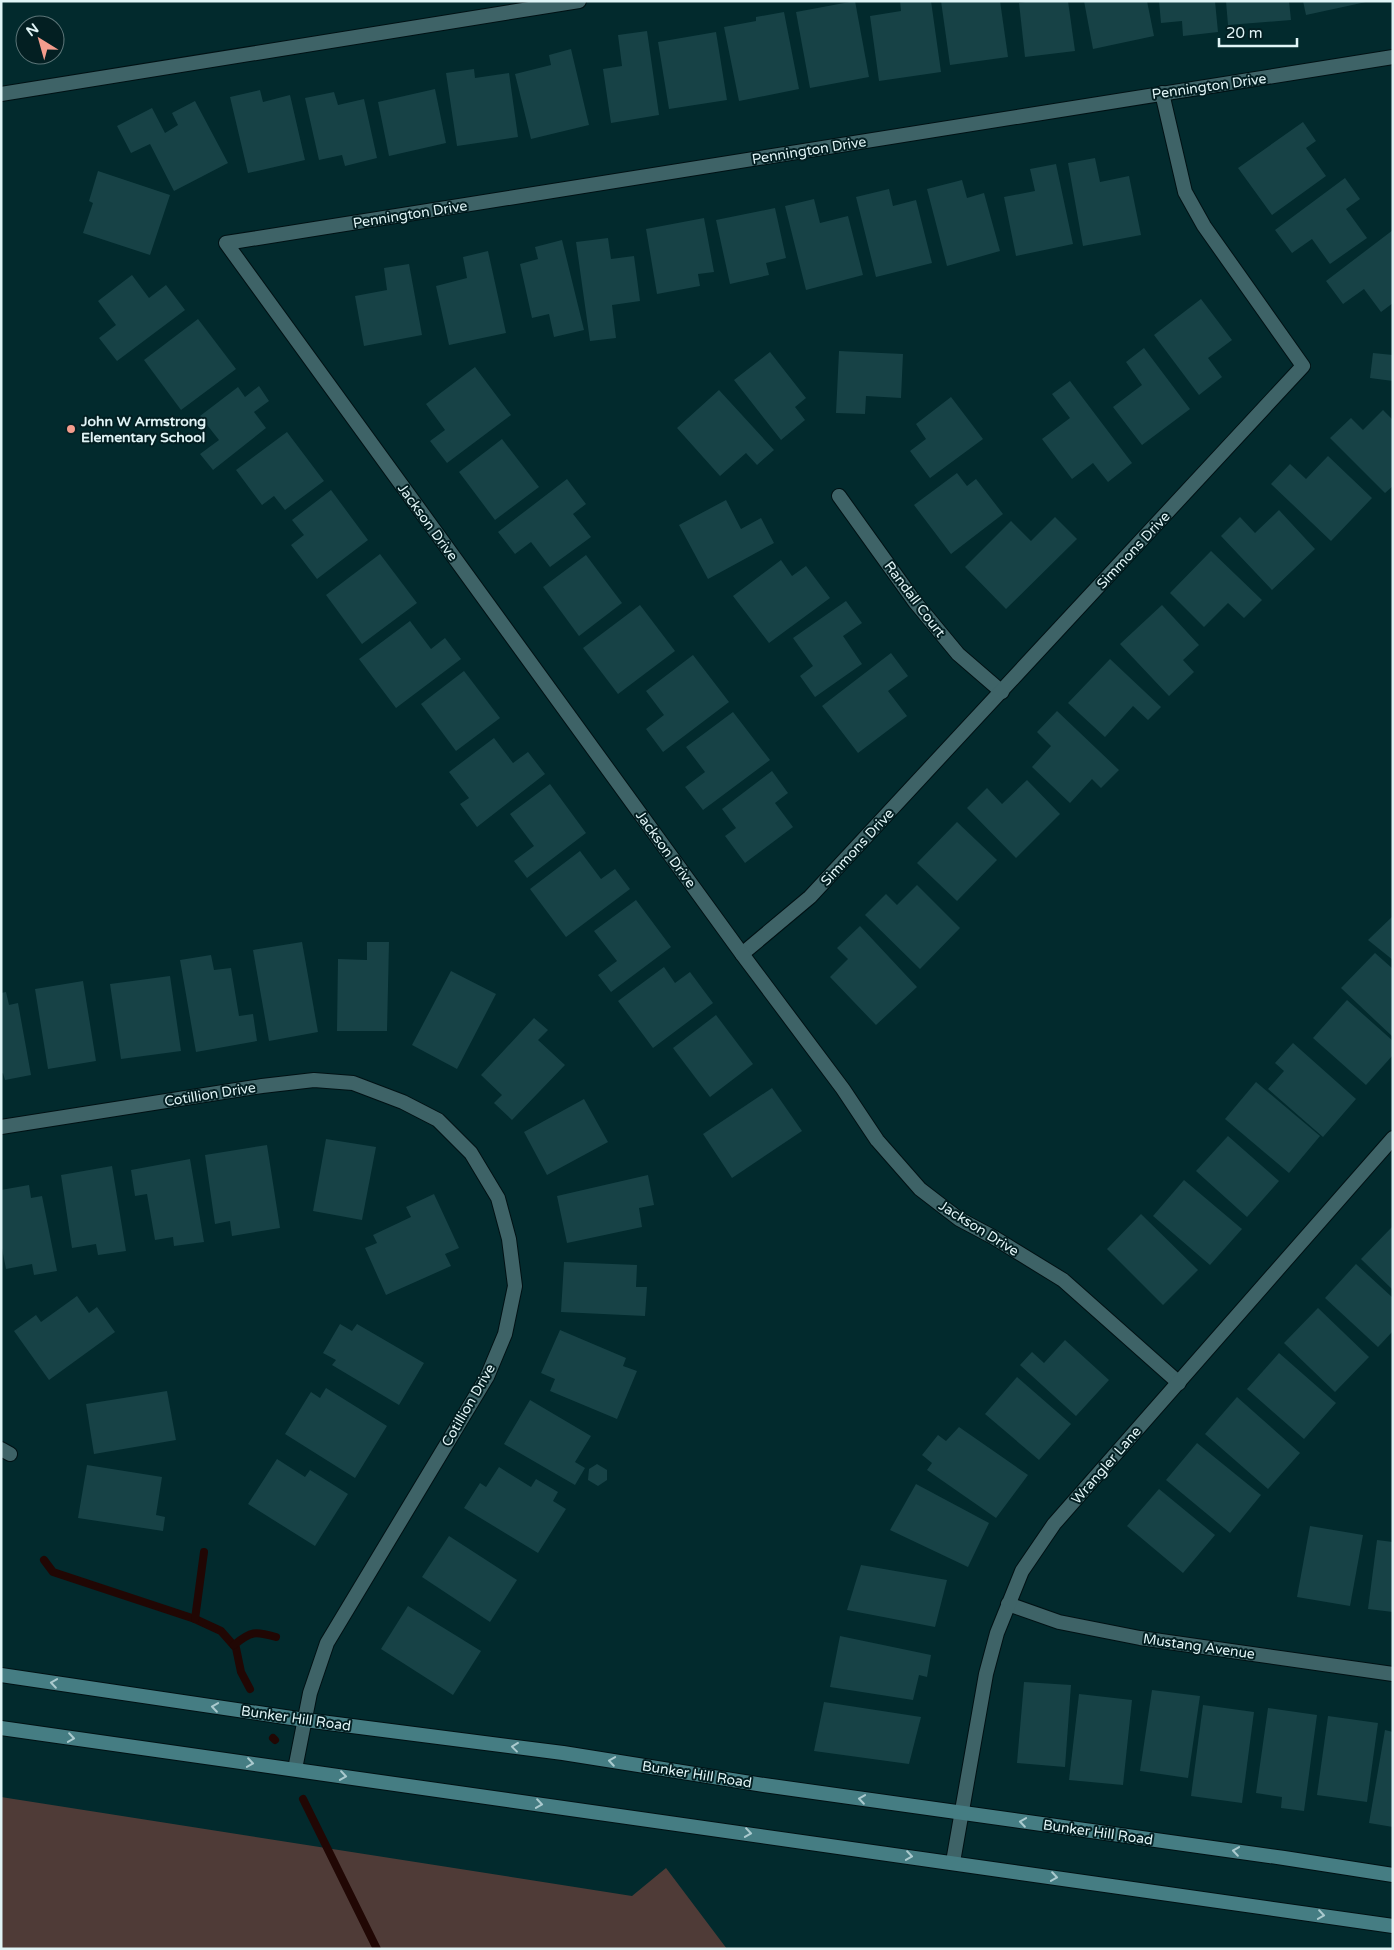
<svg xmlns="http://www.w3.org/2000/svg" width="1394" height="1950" font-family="'Varela Round',sans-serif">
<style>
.green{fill:#4f3b37}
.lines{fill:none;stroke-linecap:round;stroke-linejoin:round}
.stream{stroke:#210704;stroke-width:8}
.building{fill:#174246}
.service-casing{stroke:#001114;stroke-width:16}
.minor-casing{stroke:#001114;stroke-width:16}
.secondary-casing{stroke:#001114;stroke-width:16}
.service{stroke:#3e6367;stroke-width:14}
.minor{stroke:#3e6367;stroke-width:14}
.secondary{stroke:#457d83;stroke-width:14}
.oneway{stroke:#aacace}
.poi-dot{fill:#f49d8d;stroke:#031f22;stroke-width:2}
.labels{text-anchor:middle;stroke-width:4;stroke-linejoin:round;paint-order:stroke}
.street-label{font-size:14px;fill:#e0f4f6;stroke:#031f22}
.poi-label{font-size:14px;font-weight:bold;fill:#e0f4f6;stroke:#031f22;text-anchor:start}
</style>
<rect width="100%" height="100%" fill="#022a2d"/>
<!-- green -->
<polygon class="green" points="1,1797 632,1896 666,1868 727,1949 1,1949"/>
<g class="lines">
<!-- stream -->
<g class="stream">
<polyline points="44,1560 53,1572 195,1619 221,1631 236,1648 241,1672 250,1689"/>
<polyline points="195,1619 204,1552"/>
<path d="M234 1645C251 1631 255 1631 276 1637"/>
<polyline points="273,1738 275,1740"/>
<polyline points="303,1799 377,1949"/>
</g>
</g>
<!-- building -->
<g class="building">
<polygon points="855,1 869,77 810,88 796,12"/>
<polygon points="900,1 931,1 941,72 879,81 870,16 901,11"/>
<polygon points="941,1 1000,1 1008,57 950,65"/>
<polygon points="1031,1 1068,1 1075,51 1025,57 1019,3"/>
<polygon points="1084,1 1147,1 1154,36 1093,49"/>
<polygon points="1159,1 1215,1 1218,32 1183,36 1182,21 1161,23"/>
<polygon points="1226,1 1289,1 1291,20 1228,25"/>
<polygon points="1303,1 1366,1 1366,2 1306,15"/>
<polygon points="784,12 799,89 739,101 724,27 756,21 756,17"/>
<polygon points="647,31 659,115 611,123 603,69 622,66 618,35"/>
<polygon points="716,32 727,100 669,109 658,42"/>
<polygon points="571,49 589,125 531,139 515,74 551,65 549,55"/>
<polygon points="474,69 475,78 509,73 518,137 457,146 446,73"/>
<polygon points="435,89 446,143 389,156 378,102"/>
<polygon points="260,90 263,102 290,95 305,160 248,173 230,97"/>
<polygon points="334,92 338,105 364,99 377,158 345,166 342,155 319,160 305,98"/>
<polygon points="195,101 228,163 174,191 150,144 131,153 117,126 152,108 165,133 178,125 172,113"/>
<polygon points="1303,122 1316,141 1306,148 1326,176 1272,215 1238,168"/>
<polygon points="1095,158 1100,182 1129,176 1141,235 1083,246 1068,163"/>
<polygon points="1056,164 1073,244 1016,256 1004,197 1035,191 1030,169"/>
<polygon points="98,171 170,195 150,255 83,233 93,203 89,201"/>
<polygon points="1345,178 1360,199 1346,209 1367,238 1330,264 1312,239 1292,253 1275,230"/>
<polygon points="962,180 967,198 984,193 1000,251 947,266 927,189"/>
<polygon points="889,189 893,206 916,200 932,263 876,277 856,197"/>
<polygon points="814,199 820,223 848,216 863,275 806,290 785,206"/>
<polygon points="775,208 786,258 766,263 769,275 730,284 716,220"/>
<polygon points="704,218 714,272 698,274 700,286 657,294 646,229"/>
<polygon points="1393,230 1393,303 1381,312 1364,289 1343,304 1326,281"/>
<polygon points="608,238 611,259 634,256 640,301 612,305 616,338 590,341 576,242"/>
<polygon points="562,240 584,330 554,337 549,314 532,318 520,264 538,259 535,247"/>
<polygon points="488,251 506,333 449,345 436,286 467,278 463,257"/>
<polygon points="409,264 422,335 364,346 355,296 387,290 384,268"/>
<polygon points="132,275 149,298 166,285 185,310 117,361 99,338 116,325 98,301"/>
<polygon points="1201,299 1232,340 1208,358 1222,377 1199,395 1154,335"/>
<polygon points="198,319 236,369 181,410 144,360"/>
<polygon points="1144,348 1190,409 1142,445 1113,407 1142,385 1126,362"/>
<polygon points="839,351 903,354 901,398 866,396 865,414 836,413"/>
<polygon points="770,352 806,398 795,407 805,420 781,440 734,380"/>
<polygon points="1373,353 1393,355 1393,381 1370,378"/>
<polygon points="475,367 511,415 447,463 430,441 445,430 426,404"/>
<polygon points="1070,381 1132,463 1108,482 1093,463 1072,479 1042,439 1070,418 1052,394"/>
<polygon points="259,386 269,401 254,412 266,428 213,470 200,454 219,440 200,416 238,387 245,397"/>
<polygon points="719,390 774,450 757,465 746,453 720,476 677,428"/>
<polygon points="951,397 983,439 930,478 910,451 926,439 916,424"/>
<polygon points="1383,410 1393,420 1393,486 1385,493 1330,438 1351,418 1363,430"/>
<polygon points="287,432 324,481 285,510 274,496 262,505 236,470"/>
<polygon points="502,439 539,487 495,520 459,472"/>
<polygon points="1328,456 1372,498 1331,541 1271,484 1290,464 1306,479"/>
<polygon points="957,473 967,486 976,479 1003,514 951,554 914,505"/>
<polygon points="567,479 586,504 573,514 591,537 550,567 531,542 515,554 498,532"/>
<polygon points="331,490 368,540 317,579 291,545 304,535 292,520"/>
<polygon points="726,500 741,529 761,518 774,543 708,579 679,525"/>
<polygon points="1279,510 1315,549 1272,590 1221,536 1240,517 1255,533"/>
<polygon points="1055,517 1077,539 1006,609 965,567 1011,521 1031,541"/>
<polygon points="1211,551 1262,600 1244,618 1228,603 1204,627 1170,593"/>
<polygon points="380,554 417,603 362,644 326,595"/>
<polygon points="586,555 622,603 579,636 543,587"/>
<polygon points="781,560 792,576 806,566 830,598 769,643 733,596"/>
<polygon points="846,601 862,623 843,636 862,664 815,697 800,676 813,666 793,638"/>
<polygon points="640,605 675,651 618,694 583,648"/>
<polygon points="1162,605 1199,645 1183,660 1194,672 1169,696 1120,644"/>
<polygon points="410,621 431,649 445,638 461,659 396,708 359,659"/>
<polygon points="891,653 908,676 888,691 907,716 858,753 822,706"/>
<polygon points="693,655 729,702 663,752 646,729 664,715 646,691"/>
<polygon points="1110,659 1161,707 1148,720 1133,706 1105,737 1068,703"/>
<polygon points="464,671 500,718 456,751 421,704"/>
<polygon points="1057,711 1119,770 1101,788 1092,779 1070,803 1032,767 1051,746 1037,732"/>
<polygon points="733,712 770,760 703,810 685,787 705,772 686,747"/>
<polygon points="494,738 513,763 528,752 545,774 477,827 460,804 469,798 449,772"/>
<polygon points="772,771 788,793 775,803 793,827 745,863 725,836 736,828 722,809"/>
<polygon points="1027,780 1060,814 1016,858 967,808 987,788 1002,804"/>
<polygon points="550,784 586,833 527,878 514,861 534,846 510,814"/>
<polygon points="957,822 997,860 957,901 917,863"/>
<polygon points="580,851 601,879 615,869 630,889 566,937 530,889"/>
<polygon points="917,885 960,928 920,969 865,915 886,894 897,905"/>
<polygon points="636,900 671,947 611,992 598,975 617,961 594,931"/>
<polygon points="1393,916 1393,960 1368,940"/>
<polygon points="860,926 917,987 876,1025 830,977 848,959 837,948"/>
<polygon points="302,942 318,1032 269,1041 253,950"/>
<polygon points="367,942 389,942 387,1031 337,1031 338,959 367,960"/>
<polygon points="1375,953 1393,969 1393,1037 1341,988"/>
<polygon points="211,955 214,970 231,968 239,1016 253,1014 257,1041 196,1052 180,960"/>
<polygon points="664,967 675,983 690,972 713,1003 653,1048 618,1001"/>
<polygon points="451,971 496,994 457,1069 412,1045"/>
<polygon points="170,976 181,1051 121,1059 110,984"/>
<polygon points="83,981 96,1061 48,1069 35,989"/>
<polygon points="6,992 9,1005 18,1003 31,1075 5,1080 3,1073 1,1074 1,993"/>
<polygon points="1347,1000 1393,1041 1393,1055 1366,1085 1313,1038"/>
<polygon points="716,1015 753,1064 710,1097 673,1048"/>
<polygon points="534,1018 548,1030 538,1040 565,1065 512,1120 494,1103 502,1095 481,1075"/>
<polygon points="1293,1043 1356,1099 1323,1137 1268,1089 1284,1071 1275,1063"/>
<polygon points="1256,1082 1320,1136 1289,1173 1225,1119"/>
<polygon points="772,1088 802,1131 732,1178 703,1134"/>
<polygon points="584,1099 608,1142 547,1175 524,1132"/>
<polygon points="1228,1136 1279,1181 1247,1217 1196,1171"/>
<polygon points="326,1139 376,1147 362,1220 313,1211"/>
<polygon points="267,1145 280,1228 232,1236 230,1221 215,1224 205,1155"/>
<polygon points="190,1159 204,1242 174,1246 173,1237 155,1240 147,1194 135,1196 131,1170"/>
<polygon points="112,1166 126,1251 98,1255 96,1244 72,1248 61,1175"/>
<polygon points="648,1175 654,1205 639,1208 642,1227 567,1243 557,1196"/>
<polygon points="1184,1180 1242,1229 1210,1265 1153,1216"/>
<polygon points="29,1185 31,1198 42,1196 57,1271 34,1275 32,1264 6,1269 1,1243 1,1190"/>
<polygon points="434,1194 459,1248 445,1254 451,1266 386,1295 365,1248 377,1243 373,1235 411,1217 406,1207"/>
<polygon points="1141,1214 1198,1270 1163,1305 1107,1249"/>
<polygon points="1393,1226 1393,1290 1361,1259"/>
<polygon points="564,1262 637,1265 636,1287 647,1287 645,1316 561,1312"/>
<polygon points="1356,1264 1393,1298 1393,1331 1378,1347 1325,1298"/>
<polygon points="77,1296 89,1313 97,1307 115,1332 49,1380 14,1331 36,1315 41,1322"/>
<polygon points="1318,1308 1369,1357 1335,1392 1284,1343"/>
<polygon points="340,1324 352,1331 357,1324 424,1363 399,1405 332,1365 336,1360 323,1353"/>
<polygon points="560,1330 626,1358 623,1366 637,1371 617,1419 550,1391 555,1379 541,1373"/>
<polygon points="1065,1340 1109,1380 1076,1416 1020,1365 1032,1352 1044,1363"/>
<polygon points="1279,1353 1336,1403 1304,1439 1247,1389"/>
<polygon points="1017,1377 1071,1424 1039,1460 985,1414"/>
<polygon points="326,1388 387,1426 355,1478 285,1434 311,1392 320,1398"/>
<polygon points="167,1391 176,1440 94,1454 86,1404"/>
<polygon points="1237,1397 1300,1453 1268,1489 1205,1434"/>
<polygon points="530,1400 591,1436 575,1462 585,1468 575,1485 504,1444"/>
<polygon points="959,1427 1028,1475 996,1518 927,1470 932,1463 922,1455 938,1435 946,1441"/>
<polygon points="1197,1443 1261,1495 1230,1533 1166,1480"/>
<polygon points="277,1459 305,1477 310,1470 348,1494 315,1546 248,1504"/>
<polygon points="597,1464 607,1470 607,1480 598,1486 588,1480 589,1469"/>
<polygon points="87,1465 162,1477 156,1515 165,1517 163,1531 78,1518"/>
<polygon points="499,1467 531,1487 536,1479 558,1492 553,1501 566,1509 538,1553 464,1508 480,1483 486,1487"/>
<polygon points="916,1484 989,1523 968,1567 890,1530"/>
<polygon points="1159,1489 1215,1535 1183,1573 1127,1526"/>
<polygon points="1310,1526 1363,1535 1350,1606 1297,1597"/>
<polygon points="449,1536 517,1580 490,1622 422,1577"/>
<polygon points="1377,1540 1393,1542 1393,1612 1368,1609"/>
<polygon points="861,1565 947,1580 935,1627 847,1610"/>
<polygon points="408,1606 481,1651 453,1695 381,1649"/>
<polygon points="840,1636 931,1655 927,1677 919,1675 913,1700 830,1687"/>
<polygon points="1024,1682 1071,1685 1065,1767 1017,1763"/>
<polygon points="1152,1690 1200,1696 1188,1778 1140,1771"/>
<polygon points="1079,1694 1132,1700 1123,1785 1069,1780"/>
<polygon points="824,1702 921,1717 909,1764 814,1751"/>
<polygon points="1203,1705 1254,1712 1242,1803 1191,1796"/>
<polygon points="1268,1708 1317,1715 1304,1811 1281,1808 1282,1797 1256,1793"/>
<polygon points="1328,1716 1378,1723 1367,1802 1317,1795"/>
<polygon points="1385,1730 1393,1732 1393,1827 1369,1823"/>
</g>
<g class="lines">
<!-- service casing -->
<g class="service-casing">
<polyline id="service" points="1,94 579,1"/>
</g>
<!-- minor casing -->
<g class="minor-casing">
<g id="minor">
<polyline points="839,496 915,602 958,654 1002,692"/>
<polyline points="742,954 810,897 1303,366 1204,226 1185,192 1162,93"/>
<polyline points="1,1127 262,1086 314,1080 353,1083 403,1102 438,1120 471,1153 498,1198 509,1239 515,1286 505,1334 487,1377 327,1643 310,1693 295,1769"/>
<polyline points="1179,1383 1063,1280 993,1237 959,1219 920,1189 877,1140 843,1089 742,954 226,243 1393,57"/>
<polyline points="1,1449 10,1454"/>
<polyline points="1008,1604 1059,1622 1140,1638 1393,1674"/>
<polyline points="953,1862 986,1674 997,1633 1022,1571 1054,1524 1393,1138"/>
</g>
</g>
<!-- secondary casing -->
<g class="secondary-casing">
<g id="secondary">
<polyline points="1,1675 305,1720 563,1753 764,1785 1284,1858 1393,1875"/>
<polyline points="1,1728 1393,1926"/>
</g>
</g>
<!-- service -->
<use href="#service" class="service"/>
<!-- minor -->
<use href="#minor" class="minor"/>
<!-- secondary -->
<use href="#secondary" class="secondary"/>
</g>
<!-- one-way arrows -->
<defs><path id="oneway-chevron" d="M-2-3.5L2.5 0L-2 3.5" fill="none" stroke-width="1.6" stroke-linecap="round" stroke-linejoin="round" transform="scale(1.25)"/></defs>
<g class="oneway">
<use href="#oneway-chevron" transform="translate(54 1683) rotate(-172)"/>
<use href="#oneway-chevron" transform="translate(215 1707) rotate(-172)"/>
<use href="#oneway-chevron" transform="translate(71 1738) rotate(8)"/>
<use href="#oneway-chevron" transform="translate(515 1747) rotate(-173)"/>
<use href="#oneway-chevron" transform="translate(612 1761) rotate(-171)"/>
<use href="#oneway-chevron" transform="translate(250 1763) rotate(8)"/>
<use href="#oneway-chevron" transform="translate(343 1776) rotate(8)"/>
<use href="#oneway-chevron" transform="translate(862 1799) rotate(-172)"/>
<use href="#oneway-chevron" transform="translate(539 1804) rotate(8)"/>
<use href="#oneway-chevron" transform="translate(1023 1822) rotate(-172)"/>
<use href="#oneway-chevron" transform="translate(748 1833) rotate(8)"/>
<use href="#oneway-chevron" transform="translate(1236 1851) rotate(-172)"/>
<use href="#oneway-chevron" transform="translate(909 1856) rotate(8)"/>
<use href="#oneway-chevron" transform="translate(1054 1877) rotate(8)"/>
<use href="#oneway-chevron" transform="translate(1321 1915) rotate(8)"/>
</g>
<!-- markers -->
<circle class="poi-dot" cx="71" cy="429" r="5"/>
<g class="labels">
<!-- street labels -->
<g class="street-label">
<text transform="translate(1209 86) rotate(-8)" y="5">Pennington Drive</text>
<text transform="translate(809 150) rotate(-9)" y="5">Pennington Drive</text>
<text transform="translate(410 214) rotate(-9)" y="5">Pennington Drive</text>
<text transform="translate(428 522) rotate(54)" y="5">Jackson Drive</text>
<text transform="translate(1133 550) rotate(-47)" y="5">Simmons Drive</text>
<text transform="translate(915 599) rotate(53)" y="5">Randall Court</text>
<text transform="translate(857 847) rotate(-47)" y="5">Simmons Drive</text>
<text transform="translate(666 849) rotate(54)" y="5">Jackson Drive</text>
<text transform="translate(210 1094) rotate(-9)" y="5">Cotillion Drive</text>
<text transform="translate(979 1228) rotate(32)" y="5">Jackson Drive</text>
<text transform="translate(468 1405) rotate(-60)" y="5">Cotillion Drive</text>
<text transform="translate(1106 1465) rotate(-49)" y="5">Wrangler Lane</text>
<text transform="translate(1199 1646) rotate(8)" y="5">Mustang Avenue</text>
<text transform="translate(296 1718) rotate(8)" y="5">Bunker Hill Road</text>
<text transform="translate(697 1774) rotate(9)" y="5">Bunker Hill Road</text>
<text transform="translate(1098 1832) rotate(8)" y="5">Bunker Hill Road</text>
</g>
<!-- poi labels -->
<g class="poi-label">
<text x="81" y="426">John W Armstrong<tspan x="81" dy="16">Elementary School</tspan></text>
</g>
</g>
<!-- border -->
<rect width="1394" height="1950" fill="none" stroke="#e0f4f6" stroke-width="5"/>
<!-- north arrow -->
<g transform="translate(40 40) rotate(323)"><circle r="24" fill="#031f22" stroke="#5b7477"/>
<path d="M0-4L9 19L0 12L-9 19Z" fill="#f49d8d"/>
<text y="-8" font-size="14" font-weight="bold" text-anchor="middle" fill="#e0f4f6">N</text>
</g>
<!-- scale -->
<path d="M1219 38v8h78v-8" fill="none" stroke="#e0f4f6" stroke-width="2.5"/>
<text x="1226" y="38" font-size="15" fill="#e0f4f6" stroke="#031f22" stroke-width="4" paint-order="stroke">20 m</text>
</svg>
